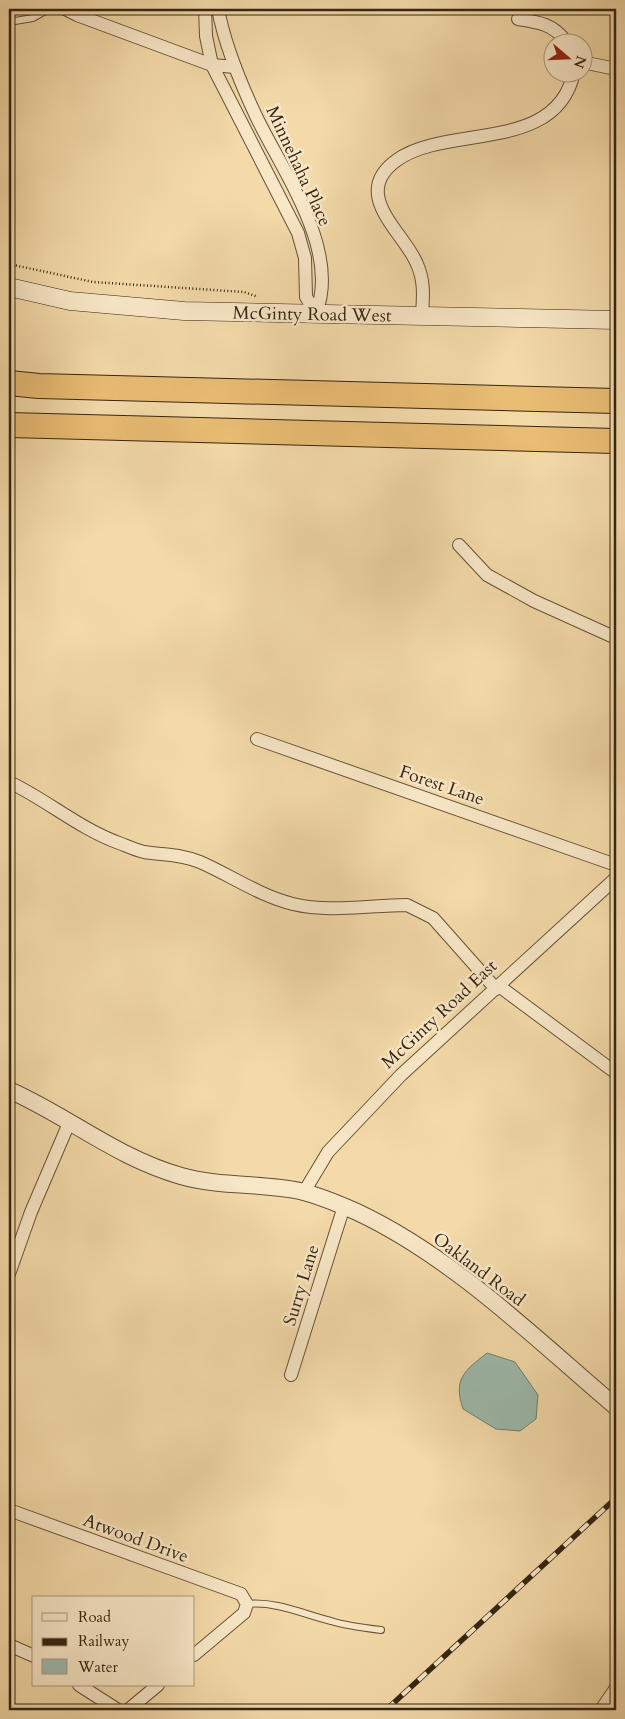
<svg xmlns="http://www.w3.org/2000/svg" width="625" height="1719" font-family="Cardo,serif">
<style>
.water{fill:#9cbaad;stroke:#737e6f}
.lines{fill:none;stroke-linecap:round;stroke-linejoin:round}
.service-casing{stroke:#665238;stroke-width:8}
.minor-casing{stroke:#665238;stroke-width:14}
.tertiary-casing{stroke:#665238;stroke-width:18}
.secondary-casing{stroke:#362513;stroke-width:19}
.motorway-casing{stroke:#362513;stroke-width:26}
.path{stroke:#362513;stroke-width:2.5;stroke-dasharray:1 2.5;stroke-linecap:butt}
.service{stroke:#f8e7c7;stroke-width:6}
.minor{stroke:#f8e7c7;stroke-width:12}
.tertiary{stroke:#f8e7c7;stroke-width:16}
.secondary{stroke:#f8e7c7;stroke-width:18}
.motorway{stroke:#eabd74;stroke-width:24}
.rail-casing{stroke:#362513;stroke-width:5.5}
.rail{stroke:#f8e7c7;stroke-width:4;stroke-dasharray:11;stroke-linecap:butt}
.labels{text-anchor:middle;stroke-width:5;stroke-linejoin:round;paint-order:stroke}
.street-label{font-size:18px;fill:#362513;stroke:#f8e7c7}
</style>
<rect width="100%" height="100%" fill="#f4daa9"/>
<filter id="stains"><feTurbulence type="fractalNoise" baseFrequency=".004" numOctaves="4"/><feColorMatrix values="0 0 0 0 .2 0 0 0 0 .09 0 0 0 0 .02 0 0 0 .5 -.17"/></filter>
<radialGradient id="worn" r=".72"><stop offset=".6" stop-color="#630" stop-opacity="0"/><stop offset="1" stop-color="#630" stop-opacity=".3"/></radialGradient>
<!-- water -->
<path class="water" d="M487 1353 515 1362 538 1395 536 1419 520 1431 496 1429 463 1409C453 1379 464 1371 487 1353Z"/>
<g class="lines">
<!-- service casing -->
<g class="service-casing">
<g id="service">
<polyline points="9,22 33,18 49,9"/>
<path d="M247 1604C276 1601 303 1614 331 1621 347 1626 364 1628 381 1630"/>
</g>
</g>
<!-- minor casing -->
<g class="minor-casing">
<g id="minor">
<polyline points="65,9 77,15 212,65 235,67"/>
<path d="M205 9 206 36 212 65 298 233 305 258 306 297 316 313C341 250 282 171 256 116 240 82 225 46 218 9"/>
<path d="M518 19C538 22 554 24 566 42"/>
<polyline points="582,62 616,69"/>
<path d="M422 316C423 297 425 282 417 264 404 232 349 194 397 160 447 124 557 154 574 72"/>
<polyline points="459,545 487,575 534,601 616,638"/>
<polyline points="257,739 616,865"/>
<path d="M9 782C47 800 80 829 119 843 127 846 135 850 144 852 163 855 181 854 200 862 230 875 260 896 293 904 329 913 370 905 407 905L433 918 496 989"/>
<polyline points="499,986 616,1073"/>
<polyline points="304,1192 328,1152 401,1075 616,878"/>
<polyline points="9,1274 31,1212 69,1123"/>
<polyline points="291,1375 344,1206"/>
<polyline points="9,1510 241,1594 247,1604 244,1613 194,1655"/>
<polyline points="9,1645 34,1656"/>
<polyline points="79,1685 118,1710"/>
<polyline points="128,1710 158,1685"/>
<polyline points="601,1710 616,1688"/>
</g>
</g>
<!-- tertiary casing -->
<g class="tertiary-casing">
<path id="tertiary" d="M9 1090C68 1116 117 1158 181 1176 219 1187 261 1183 300 1191 320 1196 339 1204 357 1212 453 1257 536 1339 616 1407"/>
</g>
<!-- secondary casing -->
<g class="secondary-casing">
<polyline id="secondary" points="9,287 70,301 184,311 616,320"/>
</g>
<!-- motorway casing -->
<g class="motorway-casing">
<g id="motorway">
<polyline points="9,383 39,386 616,401"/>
<polyline points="9,425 616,441"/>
</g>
</g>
<!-- path -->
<polyline class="path" points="9,264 93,282 244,292 258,297"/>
<!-- service -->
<use href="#service" class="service"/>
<!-- minor -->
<use href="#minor" class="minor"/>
<!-- tertiary -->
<use href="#tertiary" class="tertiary"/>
<!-- secondary -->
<use href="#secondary" class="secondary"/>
<!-- motorway -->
<use href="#motorway" class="motorway"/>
<!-- rail casing -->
<g class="rail-casing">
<polyline id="rail" points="386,1710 616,1498"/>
</g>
<!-- rail -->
<use href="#rail" class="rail"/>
</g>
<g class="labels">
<!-- street labels -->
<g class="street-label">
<text transform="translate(299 166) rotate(65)" y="6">Minnehaha Place</text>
<text transform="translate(312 314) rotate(1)" y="6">McGinty Road West</text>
<text transform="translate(442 785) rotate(19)" y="6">Forest Lane</text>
<text transform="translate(439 1014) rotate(-43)" y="6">McGinty Road East</text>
<text transform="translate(479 1269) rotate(37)" y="6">Oakland Road</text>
<text transform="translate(301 1285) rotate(-73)" y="6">Surry Lane</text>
<text transform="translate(136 1538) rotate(20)" y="6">Atwood Drive</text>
</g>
</g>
<!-- margin -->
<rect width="625" height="1719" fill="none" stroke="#f4daa9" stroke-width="30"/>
<rect x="10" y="10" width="605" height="1699" fill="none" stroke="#362513" stroke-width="2.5"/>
<rect x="15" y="15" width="595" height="1689" fill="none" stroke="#362513"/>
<!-- legend -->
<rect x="32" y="1596" width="162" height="90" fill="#f8e7c7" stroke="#aa997f"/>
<rect x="42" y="1613" width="25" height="8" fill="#f8e7c7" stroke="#aa997f"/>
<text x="78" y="1622" font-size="15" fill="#362513">Road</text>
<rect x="42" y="1638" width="25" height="8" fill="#362513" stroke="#aa997f"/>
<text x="78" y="1646" font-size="15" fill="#362513">Railway</text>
<rect x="42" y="1659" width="25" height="15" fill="#9cbaad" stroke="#aa997f"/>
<text x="78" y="1672" font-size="15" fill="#362513">Water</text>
<!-- north arrow -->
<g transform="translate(568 58) rotate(109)"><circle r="24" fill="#f8e7c7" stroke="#aa997f"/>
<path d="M0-4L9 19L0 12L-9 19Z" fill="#8f2418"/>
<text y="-8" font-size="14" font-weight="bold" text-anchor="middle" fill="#362513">N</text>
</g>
<rect width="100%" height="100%" filter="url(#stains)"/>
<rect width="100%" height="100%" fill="url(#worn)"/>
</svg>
